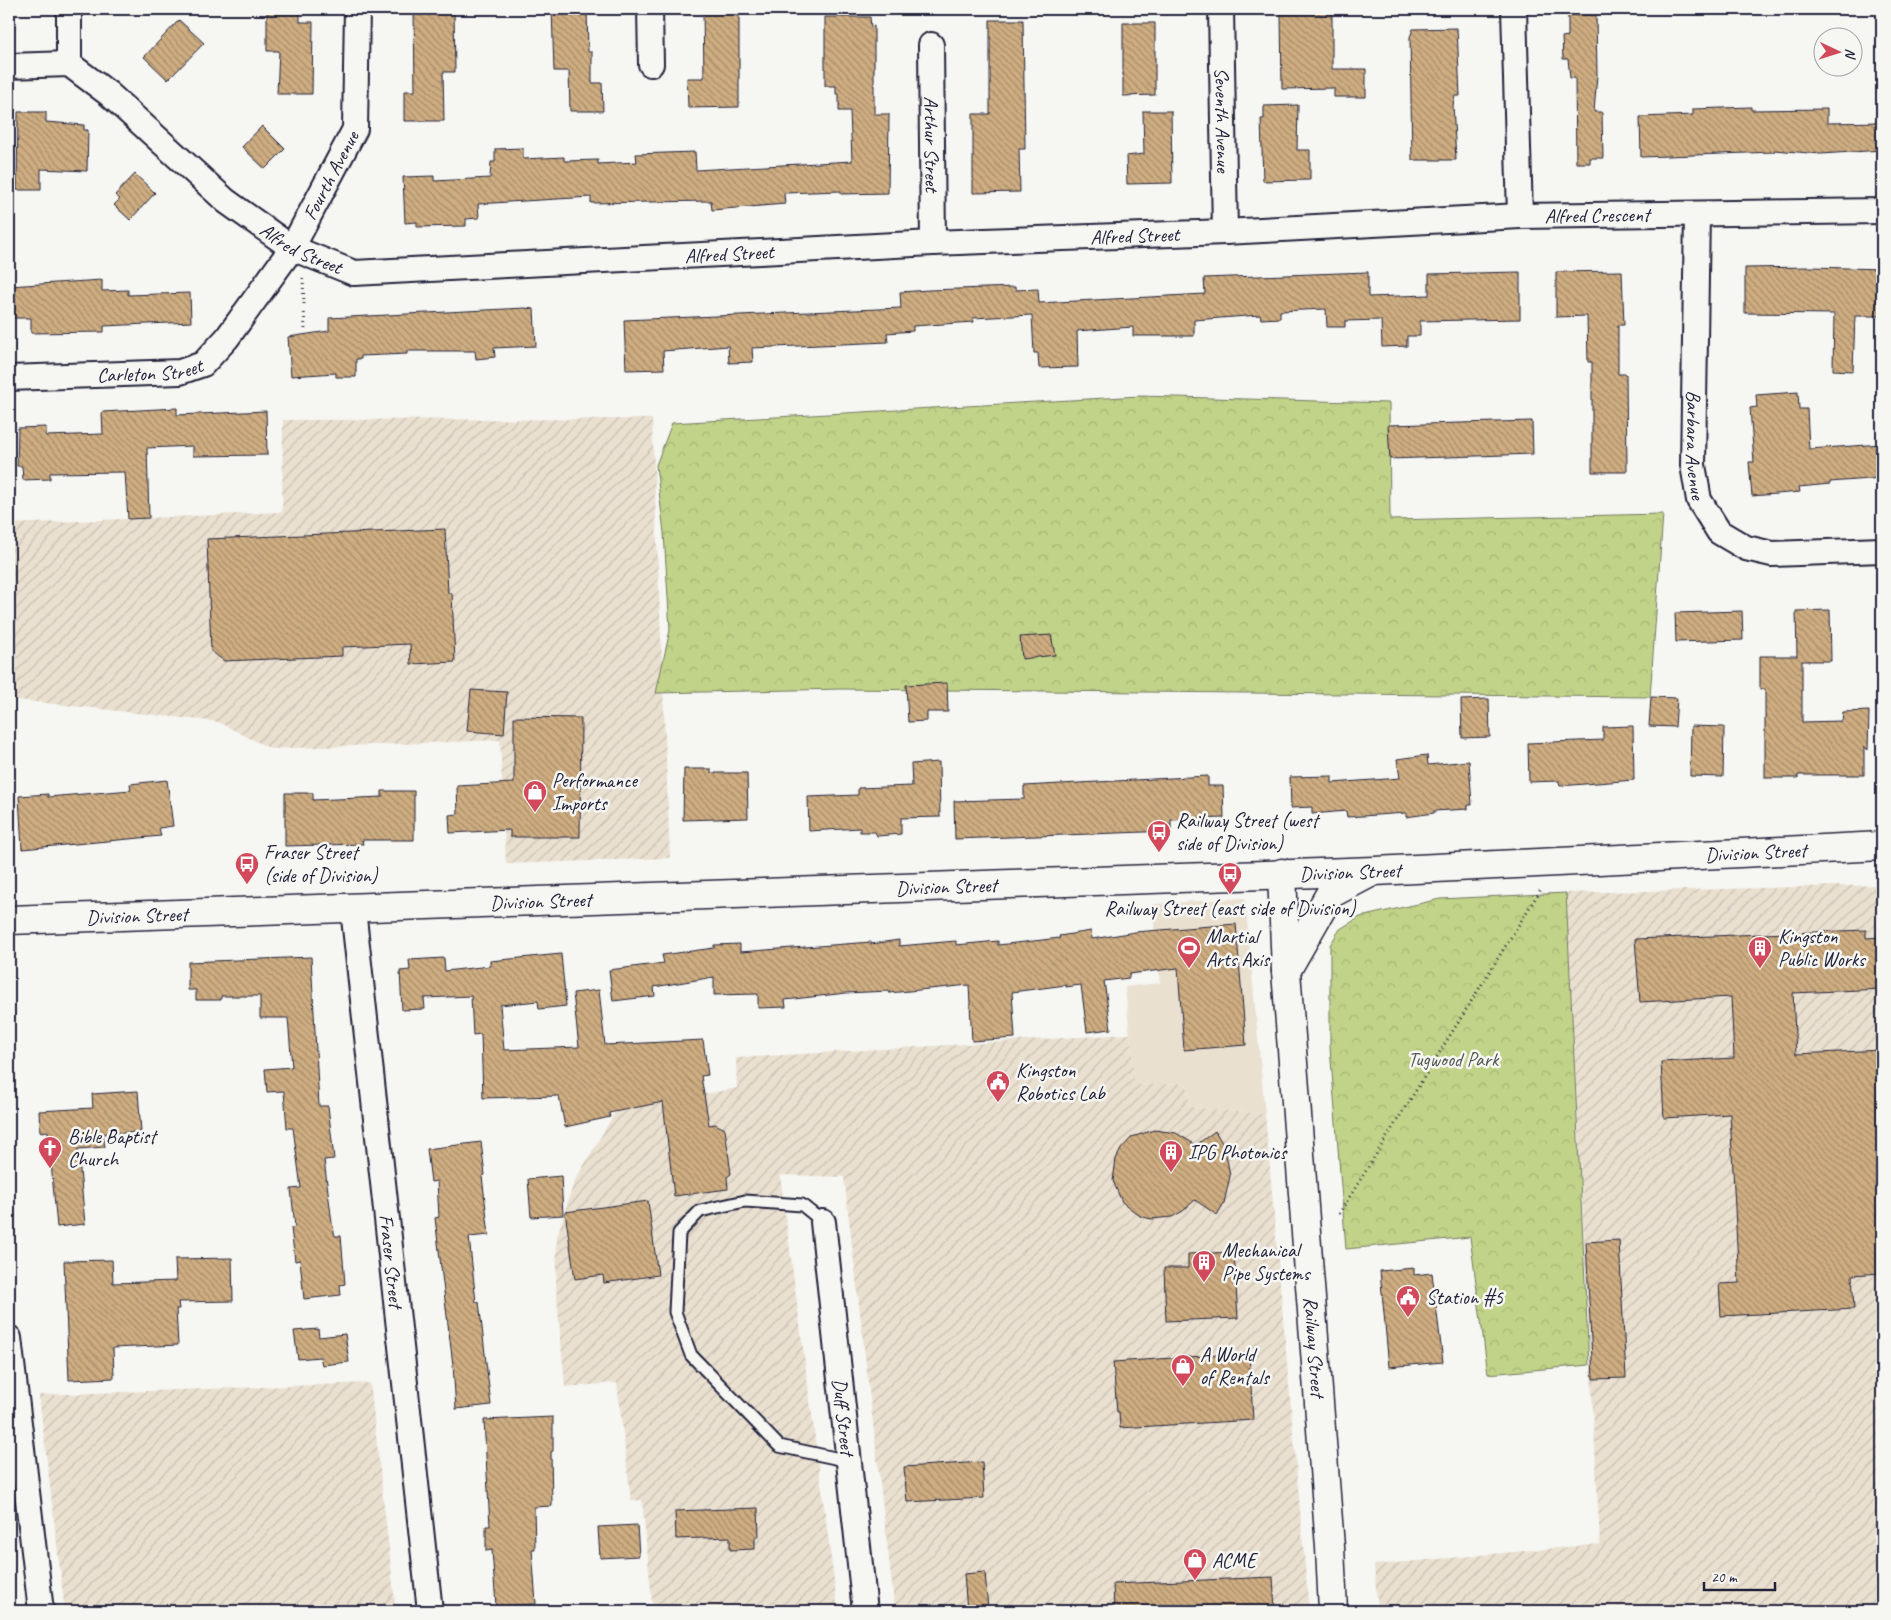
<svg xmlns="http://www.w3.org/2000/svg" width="1891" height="1620" font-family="Caveat,sans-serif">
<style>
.built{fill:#eae0d0}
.industrial{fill:url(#industrial-furrows)}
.forest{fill:url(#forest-crowns);stroke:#727a62}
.building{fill:url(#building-back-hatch);stroke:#22223b}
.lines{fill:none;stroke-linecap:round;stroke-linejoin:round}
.lane-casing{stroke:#22223b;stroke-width:15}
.street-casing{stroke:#22223b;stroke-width:28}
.secondary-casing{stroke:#22223b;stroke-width:31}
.path{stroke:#22223b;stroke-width:3;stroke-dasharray:1 4;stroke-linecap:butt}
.lane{stroke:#f6f6f2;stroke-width:11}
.street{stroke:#f6f6f2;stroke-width:24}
.secondary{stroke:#f6f6f2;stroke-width:28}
.labels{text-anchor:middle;stroke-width:5;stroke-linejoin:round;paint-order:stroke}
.street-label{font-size:20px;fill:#22223b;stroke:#f6f6f2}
.poi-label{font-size:20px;fill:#22223b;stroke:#f6f6f2;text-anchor:start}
.park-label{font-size:20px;fill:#525752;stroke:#f6f6f2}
</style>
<defs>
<pattern id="industrial-furrows" width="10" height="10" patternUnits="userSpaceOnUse" patternTransform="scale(1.25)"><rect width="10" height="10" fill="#eae0d0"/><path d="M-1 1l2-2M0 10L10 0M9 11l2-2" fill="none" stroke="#c8c0b4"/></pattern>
<pattern id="forest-crowns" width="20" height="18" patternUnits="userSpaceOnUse" patternTransform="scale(1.25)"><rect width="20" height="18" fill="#c1d388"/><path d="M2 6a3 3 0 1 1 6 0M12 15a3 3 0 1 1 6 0" fill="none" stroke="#a6b576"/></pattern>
<pattern id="building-back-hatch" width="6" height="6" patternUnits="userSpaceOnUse" patternTransform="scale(1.25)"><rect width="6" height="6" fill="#cead81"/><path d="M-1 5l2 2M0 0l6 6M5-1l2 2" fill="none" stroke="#a78c6b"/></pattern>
</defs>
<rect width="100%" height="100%" fill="#f6f6f2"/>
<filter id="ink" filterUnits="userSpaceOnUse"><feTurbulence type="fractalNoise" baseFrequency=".02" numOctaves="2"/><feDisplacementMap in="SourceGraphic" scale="10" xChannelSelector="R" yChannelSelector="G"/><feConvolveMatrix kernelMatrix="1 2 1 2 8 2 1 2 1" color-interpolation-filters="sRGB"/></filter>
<g filter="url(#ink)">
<!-- built -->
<polygon class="built" points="1245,898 1265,1114 1190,1107 1186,1083 1135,1085 1125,987 1160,983 1152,904"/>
<!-- industrial -->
<g class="industrial">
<polygon points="652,419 670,858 506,864 500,740 271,749 218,722 9,699 9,524 282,512 283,420"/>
<polygon points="1882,885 1882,1611 1378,1611 1374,1565 1600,1544 1566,893"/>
<polygon points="1130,1034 1135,1085 1186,1083 1190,1107 1265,1114 1309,1611 895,1611 844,1177 780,1175 838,1611 653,1611 642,1500 631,1501 617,1383 565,1387 556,1287 557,1237 574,1182 616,1111 737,1088 736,1058"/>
<polygon points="370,1383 396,1611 65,1611 39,1395"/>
</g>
<!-- forest -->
<g class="forest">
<polygon points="1140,396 1389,403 1390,520 1663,514 1650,697 841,689 656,693 670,630 664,533 656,465 672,423"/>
<polygon points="1566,893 1589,1365 1488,1374 1470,1237 1346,1249 1330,1047 1330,945 1340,929 1360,917 1440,899"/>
</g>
<!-- building -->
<g class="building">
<polygon points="267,9 300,9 300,22 313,22 312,94 277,94 279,51 267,51"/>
<polygon points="414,9 454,9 455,72 443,72 444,121 404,121 404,91 415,91"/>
<polygon points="552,9 587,9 588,52 592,52 592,83 602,83 603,111 570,111 569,71 554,71"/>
<polygon points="703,9 739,9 739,107 688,108 687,78 704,78"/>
<polygon points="1309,12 1332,12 1332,69 1366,69 1366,97 1334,97 1334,88 1282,89 1281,14"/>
<polygon points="1568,15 1596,15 1597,75 1594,112 1602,112 1603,158 1590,158 1590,163 1576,163 1575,78 1570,78 1568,59 1563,59 1562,37 1568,36"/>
<polygon points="825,17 870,17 871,27 874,26 874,114 889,114 888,193 841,194 841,191 784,193 785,204 712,210 711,201 591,203 591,197 524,201 478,204 479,218 466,219 466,226 417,227 417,222 405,223 403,177 434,176 434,181 490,178 491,162 495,162 495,149 523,148 523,159 564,157 564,161 598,160 598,164 637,162 636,154 695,152 696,170 852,161 850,111 839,111 839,94 836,94 836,86 825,86"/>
<polygon points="179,20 204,43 168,80 144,57"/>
<polygon points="990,20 1023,20 1025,149 1019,149 1020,192 973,193 973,114 990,114"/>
<polygon points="1123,23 1155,23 1155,95 1123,96"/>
<polygon points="1457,28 1460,96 1455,96 1453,105 1456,160 1412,160 1410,37 1413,29"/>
<polygon points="1298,105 1297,150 1310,150 1310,180 1263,181 1261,119 1264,119 1264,106"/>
<polygon points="1751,107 1751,110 1827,109 1827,123 1882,122 1882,150 1821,154 1774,150 1774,152 1641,157 1640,117 1693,115 1693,109"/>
<polygon points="1143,111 1171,111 1172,183 1127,184 1126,156 1144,154"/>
<polygon points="18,112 46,112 46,122 84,125 84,130 88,130 87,171 41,169 41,190 17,190"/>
<polygon points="262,126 285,149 265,169 242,147"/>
<polygon points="135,174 155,193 130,220 114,205 120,199 115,195"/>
<polygon points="1812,267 1882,269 1882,316 1855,316 1853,371 1833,370 1834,314 1745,313 1745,268"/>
<polygon points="1622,271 1624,325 1618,325 1618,374 1626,374 1627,472 1592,472 1592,362 1588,362 1587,316 1556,317 1556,272"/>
<polygon points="1368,272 1368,297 1429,295 1429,274 1520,272 1520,319 1420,321 1420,336 1407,336 1407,346 1382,347 1381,320 1345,321 1345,327 1327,327 1326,309 1280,311 1280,318 1261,319 1260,315 1194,320 1194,336 1133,336 1133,327 1077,331 1078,367 1039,368 1038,353 1034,353 1032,315 973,318 974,322 913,326 913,331 887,333 888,342 752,348 753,362 729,363 728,346 663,351 664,369 626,370 624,320 901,308 900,292 929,290 1015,287 1015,290 1038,289 1039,303 1205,294 1204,278"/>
<polygon points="102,280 102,291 128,290 128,295 190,293 191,322 104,326 104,332 31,333 31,318 9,318 9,286"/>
<polygon points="525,308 534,309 536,346 494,348 495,357 476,359 475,351 407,351 407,354 361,356 361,359 356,359 356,377 336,377 336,373 291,376 288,337 329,331 329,318"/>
<polygon points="1798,392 1799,409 1807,409 1809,449 1882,444 1882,478 1830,482 1830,484 1799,487 1800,492 1752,496 1749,462 1754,462 1750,408 1757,407 1756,395"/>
<polygon points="177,408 177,415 266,411 267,455 193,456 193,446 147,448 149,518 128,519 125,472 50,473 50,479 23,480 22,466 17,466 18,428 46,427 46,436 103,434 102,412"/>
<polygon points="1532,421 1533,454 1390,459 1388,425"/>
<polygon points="445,529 448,593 452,593 455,662 411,664 410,644 342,647 342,656 224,661 211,651 207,539"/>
<polygon points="1830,610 1831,661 1802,661 1802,722 1842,721 1843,712 1869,711 1868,750 1864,746 1864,775 1798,775 1798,778 1765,778 1765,689 1760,689 1760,656 1797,656 1796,611"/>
<polygon points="1742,611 1743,640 1676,642 1675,613"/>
<polygon points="1051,635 1055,655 1022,659 1020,637"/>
<polygon points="947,683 948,712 927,712 927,721 908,722 906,685"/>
<polygon points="471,690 507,692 504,734 467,731"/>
<polygon points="1651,697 1677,698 1675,727 1649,726"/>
<polygon points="1489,699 1490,737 1462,738 1461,700"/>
<polygon points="514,717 581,718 580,837 510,837 510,830 450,833 449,815 458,814 457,786 514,783"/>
<polygon points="1633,726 1634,780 1560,786 1559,781 1529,782 1528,743 1603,740 1603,727"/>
<polygon points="1691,726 1724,727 1723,777 1690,776"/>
<polygon points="1427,755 1428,765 1469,761 1472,805 1468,805 1468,809 1434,811 1434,813 1406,817 1406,813 1347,817 1346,811 1312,814 1312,807 1291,808 1290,777 1332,776 1332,783 1400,778 1397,759"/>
<polygon points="939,762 940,817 901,818 901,834 877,836 875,832 860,832 860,828 809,831 808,797 858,795 858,788 912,786 911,764"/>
<polygon points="684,769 711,769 711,773 747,773 748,818 683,820"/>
<polygon points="1208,776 1208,786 1223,786 1224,818 1171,820 1171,831 955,839 954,801 1024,799 1024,786"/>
<polygon points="167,780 173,826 159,828 161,836 22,849 19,796 48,794 48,797 131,790 130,784"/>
<polygon points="382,791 414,791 414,840 362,840 363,844 285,846 285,793 313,793 313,800 382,797"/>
<polygon points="1236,924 1246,1045 1184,1050 1178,968 1129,974 1129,978 1104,981 1111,1029 1087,1032 1081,985 1066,987 1066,985 1012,992 1015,1038 972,1041 969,985 889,993 889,991 846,993 785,1000 786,1007 758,1008 758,994 714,995 714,977 654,987 655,996 613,1001 609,970 664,963 662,955 714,948 714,945 740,944 740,952 871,942 871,944 899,940 899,946 956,941 956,945 998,941 998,945 1060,938 1059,936 1091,931 1092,939 1135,932"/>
<polygon points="1866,930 1866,938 1882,937 1882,989 1793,993 1796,1054 1882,1050 1882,1273 1852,1275 1854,1309 1721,1316 1719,1284 1739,1283 1730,1114 1664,1118 1661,1062 1734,1058 1731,997 1640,1002 1635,939"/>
<polygon points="561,954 566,1006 539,1009 538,1001 500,1005 504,1050 579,1047 573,993 599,990 605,1045 703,1040 708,1075 701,1076 709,1125 715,1124 725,1129 731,1174 727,1177 728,1189 674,1196 663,1102 609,1113 610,1117 565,1127 559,1096 483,1098 481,1034 473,1035 471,996 424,998 425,1009 402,1010 400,971 410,970 409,960 444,958 445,971 490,966 490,961"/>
<polygon points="311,957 319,1106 328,1106 334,1159 324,1160 332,1223 335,1236 341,1236 345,1284 340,1285 341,1295 304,1299 300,1260 295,1261 291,1228 295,1227 291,1189 301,1188 293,1128 287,1128 284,1091 267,1092 265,1069 292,1067 288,1018 260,1018 260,996 221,996 221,1000 196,1000 196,990 188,990 188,962"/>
<polygon points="138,1091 141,1132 103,1134 105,1147 78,1149 85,1224 57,1227 48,1131 40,1132 39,1111 93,1108 92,1094"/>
<polygon points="1154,1130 1176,1133 1196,1145 1215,1131 1225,1148 1230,1176 1224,1203 1217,1215 1195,1200 1183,1211 1172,1217 1151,1219 1140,1216 1122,1202 1113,1181 1116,1159 1121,1149 1132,1137"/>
<polygon points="481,1142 485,1175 482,1176 489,1235 469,1237 476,1302 479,1302 491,1405 456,1409 453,1365 435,1218 439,1217 437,1181 431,1182 427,1149"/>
<polygon points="561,1176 563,1215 531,1217 528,1179"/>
<polygon points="648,1201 658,1275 604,1283 603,1275 575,1279 565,1212"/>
<polygon points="1619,1240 1626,1378 1593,1379 1586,1242"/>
<polygon points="1234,1252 1238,1318 1166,1321 1164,1268 1188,1268 1188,1254"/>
<polygon points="232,1258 233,1301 178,1302 179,1309 176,1309 178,1345 113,1348 114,1378 69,1380 64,1261 112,1260 113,1283 176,1281 175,1259"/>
<polygon points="1414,1268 1414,1275 1432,1273 1443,1362 1389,1367 1380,1271"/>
<polygon points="318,1329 319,1337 345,1334 349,1362 322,1365 320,1357 298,1359 294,1331"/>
<polygon points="1249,1353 1253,1420 1120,1428 1119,1412 1117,1412 1113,1362"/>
<polygon points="553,1417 553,1451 551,1452 552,1506 534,1507 535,1549 532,1549 536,1604 496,1606 492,1550 486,1551 486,1526 490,1526 484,1420"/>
<polygon points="982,1462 984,1498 907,1502 904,1467"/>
<polygon points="758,1508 759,1537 755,1537 755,1549 730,1550 730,1537 676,1539 675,1511"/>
<polygon points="637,1525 639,1556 600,1558 598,1527"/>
<polygon points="985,1572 988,1611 967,1611 964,1574"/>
<polygon points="1273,1577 1275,1611 1114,1611 1113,1584"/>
</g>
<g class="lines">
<!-- lane casing -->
<g class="lane-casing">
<polyline id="lane" points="823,1222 802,1205 745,1201 700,1211 679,1233 675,1312 691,1355 779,1446 849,1461"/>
</g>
<!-- street casing -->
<g class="street-casing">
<g id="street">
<polyline points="69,9 69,64"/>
<polyline points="650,9 651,64"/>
<path id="s1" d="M1221 9 1225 232"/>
<polyline points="1514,9 1520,216"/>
<path id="s2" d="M931 45 933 243"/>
<path id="s3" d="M9 66 69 64 109 94 226 201 292 248 354 273 933 243 1225 232 1520 216 1882 211"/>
<path id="s4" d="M1697 214 1693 465 1699 500 1719 532 1746 548 1772 554 1882 550"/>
<path id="s5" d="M9 378 180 372 203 364 227 338 292 248 355 129 357 9"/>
<path id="s6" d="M353 909 430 1611"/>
<path id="s7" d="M823 1222 865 1611"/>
<polyline points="9,1338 41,1611"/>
</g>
</g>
<!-- secondary casing -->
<g class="secondary-casing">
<g id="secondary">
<path id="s8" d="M1282 873 1286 971 1330 1547 1333 1611"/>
<path id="s9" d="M9 920 1375 871 1882 846"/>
<polyline points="1286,971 1330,894 1370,873"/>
</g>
</g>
<!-- path -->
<g class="path">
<polyline points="303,278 305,330"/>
<polyline points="1339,1214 1541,889"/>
</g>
<!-- lane -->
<use href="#lane" class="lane"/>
<!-- street -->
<use href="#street" class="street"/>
<!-- secondary -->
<use href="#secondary" class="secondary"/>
</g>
</g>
<!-- icons -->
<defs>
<g id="shop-pin" transform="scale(1.25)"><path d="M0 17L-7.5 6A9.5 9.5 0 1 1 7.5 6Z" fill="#d1495b" stroke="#f6f6f2"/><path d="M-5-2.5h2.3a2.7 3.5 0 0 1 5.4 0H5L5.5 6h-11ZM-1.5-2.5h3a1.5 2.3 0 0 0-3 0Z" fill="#fff"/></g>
<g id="bus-pin" transform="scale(1.25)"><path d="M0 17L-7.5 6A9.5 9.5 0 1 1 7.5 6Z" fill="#d1495b" stroke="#f6f6f2"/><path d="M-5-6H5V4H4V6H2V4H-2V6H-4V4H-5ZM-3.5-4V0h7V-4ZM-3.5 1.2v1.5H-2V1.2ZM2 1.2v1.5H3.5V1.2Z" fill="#fff"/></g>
<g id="stadium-pin" transform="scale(1.25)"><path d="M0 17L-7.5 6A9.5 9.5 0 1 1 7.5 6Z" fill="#d1495b" stroke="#f6f6f2"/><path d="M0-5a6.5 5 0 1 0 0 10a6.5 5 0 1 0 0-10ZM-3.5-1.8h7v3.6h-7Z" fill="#fff"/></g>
<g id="building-pin" transform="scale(1.25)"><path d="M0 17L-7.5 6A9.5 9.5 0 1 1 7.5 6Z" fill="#d1495b" stroke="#f6f6f2"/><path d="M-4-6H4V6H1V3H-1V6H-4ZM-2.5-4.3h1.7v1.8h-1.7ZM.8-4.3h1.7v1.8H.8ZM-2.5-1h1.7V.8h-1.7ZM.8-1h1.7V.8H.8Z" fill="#fff"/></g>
<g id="civic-pin" transform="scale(1.25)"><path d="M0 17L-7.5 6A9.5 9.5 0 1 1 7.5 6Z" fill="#d1495b" stroke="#f6f6f2"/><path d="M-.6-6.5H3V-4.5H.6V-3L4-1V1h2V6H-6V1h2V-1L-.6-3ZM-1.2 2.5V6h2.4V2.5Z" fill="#fff"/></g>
<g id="church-pin" transform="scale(1.25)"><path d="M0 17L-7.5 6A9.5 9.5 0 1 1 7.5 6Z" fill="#d1495b" stroke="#f6f6f2"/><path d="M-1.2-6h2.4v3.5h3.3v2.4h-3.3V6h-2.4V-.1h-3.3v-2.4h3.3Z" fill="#fff"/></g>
</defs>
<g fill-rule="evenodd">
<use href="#shop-pin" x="535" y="792"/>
<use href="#bus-pin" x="1159" y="832"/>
<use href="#bus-pin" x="247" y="864"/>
<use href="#bus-pin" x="1230" y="874"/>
<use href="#stadium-pin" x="1189" y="948"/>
<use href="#building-pin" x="1760" y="948"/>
<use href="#civic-pin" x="998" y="1082"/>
<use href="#church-pin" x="50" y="1148"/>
<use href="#building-pin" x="1171" y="1152"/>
<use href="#building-pin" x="1204" y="1262"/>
<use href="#civic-pin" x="1408" y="1297"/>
<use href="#shop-pin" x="1183" y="1366"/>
<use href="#shop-pin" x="1195" y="1560"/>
</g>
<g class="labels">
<!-- street labels -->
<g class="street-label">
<text dy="7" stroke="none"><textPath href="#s1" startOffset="111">Seventh Avenue</textPath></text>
<text dy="7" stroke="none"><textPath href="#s2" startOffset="99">Arthur Street</textPath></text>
<text dy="7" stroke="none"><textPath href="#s5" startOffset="424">Fourth Avenue</textPath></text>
<text dy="7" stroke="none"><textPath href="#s3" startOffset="1661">Alfred Crescent</textPath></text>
<text dy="7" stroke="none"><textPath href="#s3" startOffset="1198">Alfred Street</textPath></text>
<text dy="7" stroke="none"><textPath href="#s3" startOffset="358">Alfred Street</textPath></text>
<text dy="7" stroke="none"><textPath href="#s3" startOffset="792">Alfred Street</textPath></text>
<text dy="7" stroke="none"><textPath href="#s5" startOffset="141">Carleton Street</textPath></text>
<text dy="7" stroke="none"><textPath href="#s4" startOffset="231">Barbara Avenue</textPath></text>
<text dy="7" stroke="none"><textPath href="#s9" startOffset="1748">Division Street</textPath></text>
<text dy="7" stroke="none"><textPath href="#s9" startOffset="1342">Division Street</textPath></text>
<text dy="7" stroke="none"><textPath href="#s9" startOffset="938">Division Street</textPath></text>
<text dy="7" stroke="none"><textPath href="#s9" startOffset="532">Division Street</textPath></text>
<text dy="7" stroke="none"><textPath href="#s9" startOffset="128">Division Street</textPath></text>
<text dy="7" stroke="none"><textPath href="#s6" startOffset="354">Fraser Street</textPath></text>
<text dy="7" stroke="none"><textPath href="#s8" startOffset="475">Railway Street</textPath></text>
<text dy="7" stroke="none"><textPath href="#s7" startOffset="196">Duff Street</textPath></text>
</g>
<!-- poi labels -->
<g class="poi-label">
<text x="552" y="787">Performance<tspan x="552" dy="23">Imports</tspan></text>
<text x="1176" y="827">Railway Street (west<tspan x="1176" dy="23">side of Division)</tspan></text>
<text x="264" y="859">Fraser Street<tspan x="264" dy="23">(side of Division)</tspan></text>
<text x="1230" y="915" text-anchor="middle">Railway Street (east side of Division)</text>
<text x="1206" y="943">Martial<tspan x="1206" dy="23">Arts Axis</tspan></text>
<text x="1778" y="943">Kingston<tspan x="1778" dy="23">Public Works</tspan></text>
<text x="1016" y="1077">Kingston<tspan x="1016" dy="23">Robotics Lab</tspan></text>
<text x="68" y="1143">Bible Baptist<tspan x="68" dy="23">Church</tspan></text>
<text x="1188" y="1159">IPG Photonics</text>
<text x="1222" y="1257">Mechanical<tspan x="1222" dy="23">Pipe Systems</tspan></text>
<text x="1426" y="1304">Station #5</text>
<text x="1200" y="1361">A World<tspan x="1200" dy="23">of Rentals</tspan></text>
<text x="1212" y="1567">ACME</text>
</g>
<!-- park labels -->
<g class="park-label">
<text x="1453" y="1066">Tugwood Park</text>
</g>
</g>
<!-- margin -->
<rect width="1891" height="1620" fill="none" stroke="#f6f6f2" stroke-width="30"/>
<rect x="15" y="15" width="1861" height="1590" fill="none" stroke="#22223b" stroke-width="2" filter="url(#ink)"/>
<!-- north arrow -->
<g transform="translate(1838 52) rotate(94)"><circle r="24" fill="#f6f6f2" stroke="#a1a1a9"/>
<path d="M0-4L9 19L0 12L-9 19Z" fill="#d1495b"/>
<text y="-8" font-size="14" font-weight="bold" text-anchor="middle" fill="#22223b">N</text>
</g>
<!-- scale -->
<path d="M1704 1582v8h71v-8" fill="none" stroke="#22223b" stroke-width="2.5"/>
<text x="1711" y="1582" font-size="15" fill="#22223b" stroke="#f6f6f2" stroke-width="4" paint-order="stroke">20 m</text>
</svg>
